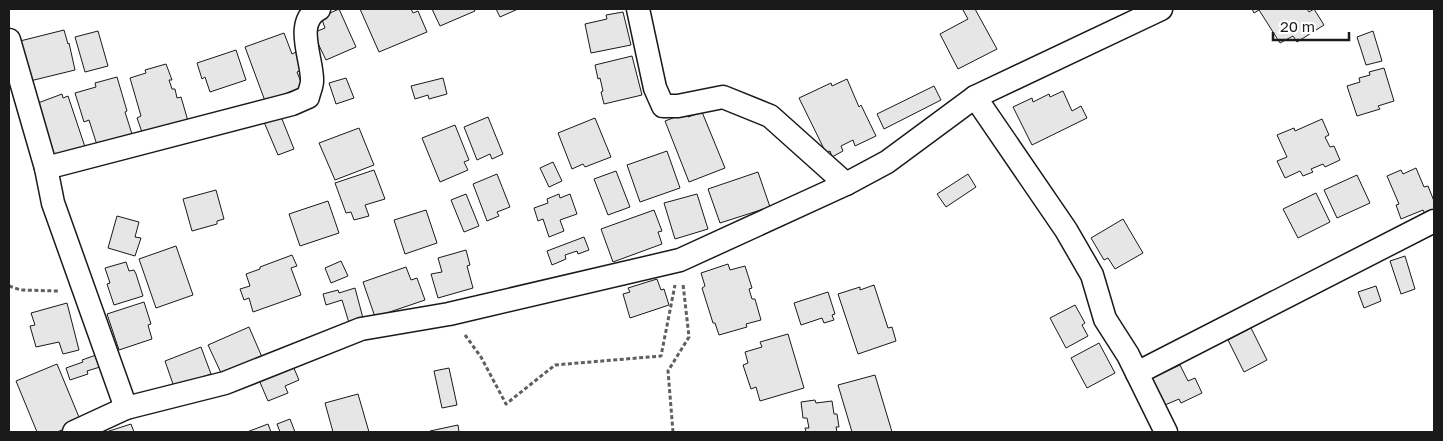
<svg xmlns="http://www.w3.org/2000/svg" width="1443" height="441" font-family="'Golos Text',sans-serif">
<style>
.building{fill:#e6e6e6;stroke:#1a1a1a}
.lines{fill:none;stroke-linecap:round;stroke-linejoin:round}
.minor-casing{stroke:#1a1a1a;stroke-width:25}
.path{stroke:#5f5f5f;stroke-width:3;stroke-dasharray:4 2.5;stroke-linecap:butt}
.minor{stroke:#fff;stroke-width:22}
</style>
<rect width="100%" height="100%" fill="#fff"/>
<!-- building -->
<g class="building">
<polygon points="339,9 356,47 326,60 313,33 325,28 321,17"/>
<polygon points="360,9 411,9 413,13 418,11 427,32 379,52"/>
<polygon points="432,9 474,9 475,11 440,26"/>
<polygon points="496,9 518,9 500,17"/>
<polygon points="965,9 975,9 997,49 958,69 940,34 968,19 963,10"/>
<polygon points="1252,9 1307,9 1309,12 1314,9 1324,25 1297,42 1293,36 1280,43 1259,10 1254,13"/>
<polygon points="623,12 631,45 591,53 585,24 607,19 606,15"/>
<polygon points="64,30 68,44 69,43 75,70 30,81 20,41"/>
<polygon points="98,31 108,66 85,72 75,37"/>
<polygon points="1373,31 1382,61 1366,65 1357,37"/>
<polygon points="284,33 292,54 298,51 305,69 297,72 303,87 265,101 245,47"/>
<polygon points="236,50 246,80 210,92 205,77 202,79 197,63"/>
<polygon points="632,56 642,95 604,104 601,92 603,91 600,78 598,79 595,65"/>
<polygon points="166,64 172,80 169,80 172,89 175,89 177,98 181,97 188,121 143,135 137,118 141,116 130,78 146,73 145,70"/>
<polygon points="1384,68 1394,101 1378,106 1380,109 1357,116 1347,86 1360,82 1359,78 1370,75 1369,72"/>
<polygon points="117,77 127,111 125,112 132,134 97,145 89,120 84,122 75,93 96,87 95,83"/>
<polygon points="346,78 354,98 336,104 329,83"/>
<polygon points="443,78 447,94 429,99 428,95 415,99 411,86"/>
<polygon points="847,79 859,107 861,105 876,136 855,146 853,140 841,146 843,151 832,157 830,151 826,153 799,98 831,83 832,86"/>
<polygon points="934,86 941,100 884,129 877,114"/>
<polygon points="1063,91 1072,111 1081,106 1087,118 1032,145 1013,107 1032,98 1033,102 1049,94 1050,97"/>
<polygon points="62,94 63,98 68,96 85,147 49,160 30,106"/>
<polygon points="702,112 725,168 689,182 665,121 686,113 688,117"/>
<polygon points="280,114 294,149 278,155 264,122"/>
<polygon points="488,117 503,154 492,159 490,154 477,160 464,127"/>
<polygon points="595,118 611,157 585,167 583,164 572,169 558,133"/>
<polygon points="1322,119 1329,135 1325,137 1330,147 1334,146 1340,160 1325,167 1323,164 1311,169 1313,172 1303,176 1300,171 1285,178 1277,161 1287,157 1277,135 1294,128 1295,131"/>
<polygon points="455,125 469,160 464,162 468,170 440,182 422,138"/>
<polygon points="359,128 374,165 335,180 319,143"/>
<polygon points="667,151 680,188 640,202 627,165"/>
<polygon points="553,162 562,181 549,187 540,168"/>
<polygon points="1416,168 1424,187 1428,186 1434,201 1434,210 1425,214 1423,210 1401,219 1396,205 1399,204 1387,176 1401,170 1403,174"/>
<polygon points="374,170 385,199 365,205 369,216 354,220 351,212 346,213 335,183"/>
<polygon points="616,171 630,207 608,215 594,179"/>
<polygon points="758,172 770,207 720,223 708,189"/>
<polygon points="497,174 510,207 497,212 499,216 487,221 473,184"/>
<polygon points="968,174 976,187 946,207 937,194"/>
<polygon points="1357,175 1370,203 1337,218 1324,190"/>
<polygon points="216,190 224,219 217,221 217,224 192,231 183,199"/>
<polygon points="1316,193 1330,222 1298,238 1283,209"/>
<polygon points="466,194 479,226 464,232 451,200"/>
<polygon points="559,194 560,198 570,194 577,214 560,220 564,231 549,237 543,219 538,221 534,208 548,203 547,199"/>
<polygon points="697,194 708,229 675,239 664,203"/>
<polygon points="328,201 339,233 300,246 289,214"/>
<polygon points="426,210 437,243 405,254 394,220"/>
<polygon points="654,210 662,231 658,232 662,244 613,262 601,229"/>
<polygon points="117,216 139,222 135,237 141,238 135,256 108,248"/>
<polygon points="1123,219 1143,253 1115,269 1108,258 1104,260 1091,238"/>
<polygon points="584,237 589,250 578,254 577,251 565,255 566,259 552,265 547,251"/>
<polygon points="176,246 193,295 156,308 139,259"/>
<polygon points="466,250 470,265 467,266 473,288 438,298 431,274 442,272 438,258"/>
<polygon points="292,255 297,266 291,268 301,295 253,312 249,298 244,300 240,289 250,286 246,274 260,269 260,267"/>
<polygon points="1405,256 1415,289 1401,294 1390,261"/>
<polygon points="341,261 348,276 331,283 325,268"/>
<polygon points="126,262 129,271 134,270 136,274 143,296 114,305 107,284 110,283 105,268"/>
<polygon points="728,264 730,270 745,266 752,288 749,289 752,299 755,299 761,320 746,324 747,327 719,335 715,323 713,323 702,288 705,286 701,273"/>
<polygon points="406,267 411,280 417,278 425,300 375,317 363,282"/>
<polygon points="657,279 661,290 664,289 669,305 630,318 623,294 630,292 628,288"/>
<polygon points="874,285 888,328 892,327 896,341 858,354 838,294 860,287 860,290"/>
<polygon points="1376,286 1381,301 1364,308 1358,292"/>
<polygon points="355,288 364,322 350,326 342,300 326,305 323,294 338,290 339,293"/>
<polygon points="828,292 835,314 832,315 834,320 824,323 822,318 801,325 794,303"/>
<polygon points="144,302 151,324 148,325 152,339 119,350 107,314"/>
<polygon points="67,303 79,350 63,354 59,342 36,347 30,326 35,325 31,313"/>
<polygon points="1075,305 1085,323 1082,325 1088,336 1066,348 1050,318"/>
<polygon points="249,327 262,357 222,375 208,345"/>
<polygon points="1251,328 1267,360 1244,372 1228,340"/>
<polygon points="788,334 804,388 760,401 756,387 751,389 743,365 748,363 745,352 762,347 760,342"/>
<polygon points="1099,343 1115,373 1087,388 1071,358"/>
<polygon points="201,347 211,374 174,387 165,361"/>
<polygon points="96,355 100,367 87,371 88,374 70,380 66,368 83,362 82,360"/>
<polygon points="57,364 81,422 57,432 37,432 16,381"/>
<polygon points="1180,365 1188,381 1195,378 1202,393 1181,403 1179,399 1165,405 1152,378"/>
<polygon points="293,366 299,380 285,386 288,393 268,401 259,380"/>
<polygon points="449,368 457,405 442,408 434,371"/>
<polygon points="875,375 892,432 852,432 838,385"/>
<polygon points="358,394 369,432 333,432 325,403"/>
<polygon points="815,400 816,403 832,401 834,414 837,414 839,427 836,427 837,432 806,432 805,428 809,428 807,418 803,418 801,402"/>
<polygon points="290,419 295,432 280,432 277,424"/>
<polygon points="131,424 134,432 106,432"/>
<polygon points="268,424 271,432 247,432"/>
<polygon points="458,425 459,432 430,432 430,431"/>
</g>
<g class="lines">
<!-- minor casing -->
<g class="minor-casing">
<g id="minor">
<polyline points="638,9 655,88 663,106 678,106 723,97 770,116 846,184"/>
<polyline points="9,40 46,168"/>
<polyline points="975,97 1066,230 1092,275 1105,319 1128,355 1166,432"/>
<polyline points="1137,373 1434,221"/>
<path d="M126 408 53 203 46 168 292 104 308 97C309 92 312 86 312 81 313 60 293 22 319 9"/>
<polyline points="74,432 126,408 225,383 361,329 449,314 680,260 846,184 887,162 975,97 1161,9"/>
</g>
</g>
<!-- path -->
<g class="path">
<polyline points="9,286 21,290 58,291"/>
<polyline points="465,335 481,357 506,404 555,365 661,356 675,285"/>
<polyline points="673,432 668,371 689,337 683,284"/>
</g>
<!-- minor -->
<use href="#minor" class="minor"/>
</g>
<!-- border -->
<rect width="1443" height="441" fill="none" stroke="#1a1a1a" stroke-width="20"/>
<!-- scale -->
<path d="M1273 32v8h76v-8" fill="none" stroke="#1a1a1a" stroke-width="2.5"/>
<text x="1280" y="32" font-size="15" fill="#1a1a1a" stroke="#ffffff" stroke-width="4" paint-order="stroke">20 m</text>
</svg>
